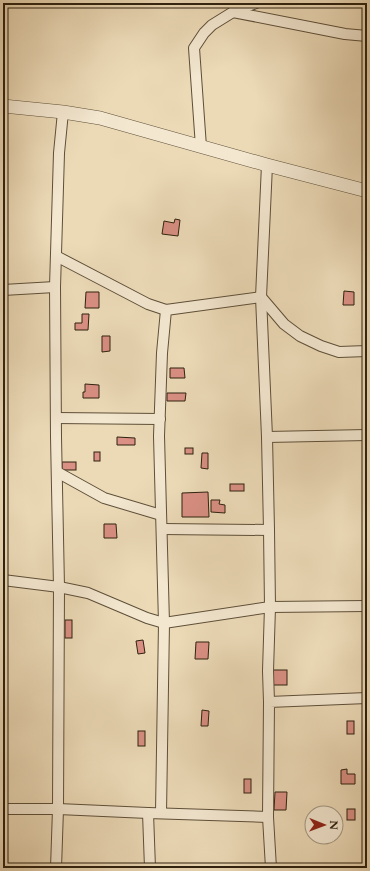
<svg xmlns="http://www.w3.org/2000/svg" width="370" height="871" font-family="Cardo,serif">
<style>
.building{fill:#da9084;stroke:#2e210f}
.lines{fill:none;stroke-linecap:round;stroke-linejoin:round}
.minor-casing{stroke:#5e4f39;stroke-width:12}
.tertiary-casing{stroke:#5e4f39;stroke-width:14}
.minor{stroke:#f3e7d0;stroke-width:10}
.tertiary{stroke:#f3e7d0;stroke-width:13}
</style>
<rect width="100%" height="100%" fill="#ecdab7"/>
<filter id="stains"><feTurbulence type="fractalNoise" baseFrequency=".005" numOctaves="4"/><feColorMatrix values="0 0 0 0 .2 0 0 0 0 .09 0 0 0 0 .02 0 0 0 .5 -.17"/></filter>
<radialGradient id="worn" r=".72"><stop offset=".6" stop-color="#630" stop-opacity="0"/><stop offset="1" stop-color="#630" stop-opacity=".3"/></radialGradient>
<!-- building -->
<g class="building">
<polygon points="175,219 180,220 178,236 162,234 164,221 174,223"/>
<polygon points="344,291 354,292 354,305 343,305"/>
<polygon points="86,292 99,292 99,308 85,308"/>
<polygon points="82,314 89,314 88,330 75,330 75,323 82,323"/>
<polygon points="102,336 110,336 110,351 102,352"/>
<polygon points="170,368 184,368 185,378 170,378"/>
<polygon points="85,384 99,385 99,398 83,398 83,392 85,392"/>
<polygon points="167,393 186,393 185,401 167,401"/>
<polygon points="117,437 135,438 135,445 117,445"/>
<rect x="185" y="448" width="8" height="6"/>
<rect x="94" y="452" width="6" height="9"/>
<polygon points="202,453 208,453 208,469 201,468"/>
<rect x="62" y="462" width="14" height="8"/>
<rect x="230" y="484" width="14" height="7"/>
<polygon points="208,492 209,517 182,517 182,493"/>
<polygon points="211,500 220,500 219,504 225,505 225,513 211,512"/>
<polygon points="104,524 116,524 117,538 104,538"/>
<rect x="65" y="620" width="7" height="18"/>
<polygon points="143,640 145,653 138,654 136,641"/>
<polygon points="196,642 209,642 208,659 195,659"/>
<rect x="273" y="670" width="14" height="15"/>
<polygon points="202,710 209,711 208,726 201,726"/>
<rect x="347" y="721" width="7" height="13"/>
<rect x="138" y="731" width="7" height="15"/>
<polygon points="347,769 347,774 355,774 355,784 341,784 341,770"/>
<rect x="244" y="779" width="7" height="14"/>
<polygon points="275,792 287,792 286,810 274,810"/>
<rect x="347" y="809" width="8" height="11"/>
<polygon points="159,864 179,866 178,868 158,868"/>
</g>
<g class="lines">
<!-- minor casing -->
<g class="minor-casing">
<g id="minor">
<polyline points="233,12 345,34 367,36"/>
<polyline points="201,147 194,48 204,33 212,25 233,12 256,3"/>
<polyline points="267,165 261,297 267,437 269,530 270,607 268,671 269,702"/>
<polyline points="56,256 148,304 166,310"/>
<polyline points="3,290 55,287"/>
<polyline points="56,418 160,419"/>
<polyline points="267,437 367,435"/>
<polyline points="57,472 104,498 161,515"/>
<polyline points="162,529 269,530"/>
<polyline points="3,580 59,587 88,593 147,618 164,623 270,607 367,606"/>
<polyline points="3,809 58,809 148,813"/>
<polyline points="161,813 164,623 159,436 162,353 166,310 261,297 284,324 300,336 321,346 339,352 367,351"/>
<polyline points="56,868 58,809 59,587 56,437 55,287 59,153 63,112"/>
<polyline points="150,868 148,813 268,817"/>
<polyline points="271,868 268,817 269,702 367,698"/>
</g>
</g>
<!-- tertiary casing -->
<g class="tertiary-casing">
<polyline id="tertiary" points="3,106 63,112 100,118 267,165 367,191"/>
</g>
<!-- minor -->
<use href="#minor" class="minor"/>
<!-- tertiary -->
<use href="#tertiary" class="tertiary"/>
</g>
<!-- margin -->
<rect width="370" height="871" fill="none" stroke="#ecdab7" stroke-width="16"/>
<rect x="4" y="4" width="362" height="863" fill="none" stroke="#2e210f" stroke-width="2"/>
<rect x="8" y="8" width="354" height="855" fill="none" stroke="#2e210f"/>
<!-- north arrow -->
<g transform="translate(324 825) rotate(91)"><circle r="19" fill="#f3e7d0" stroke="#a49883"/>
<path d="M0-3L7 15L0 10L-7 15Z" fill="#8f2418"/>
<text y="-6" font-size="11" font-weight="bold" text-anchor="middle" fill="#2e210f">N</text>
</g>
<rect width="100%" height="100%" filter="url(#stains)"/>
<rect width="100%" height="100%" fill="url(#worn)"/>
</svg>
